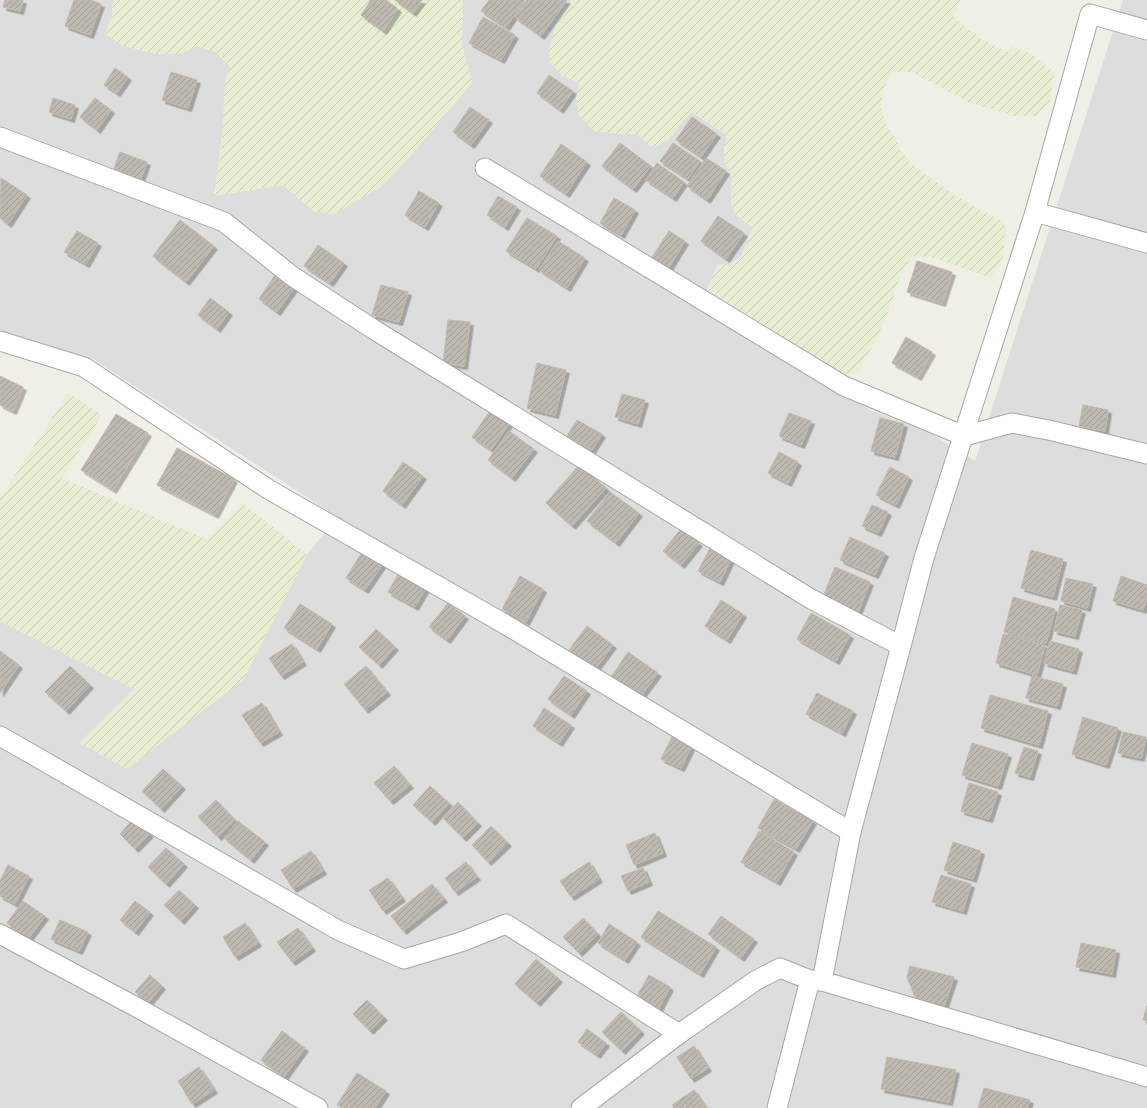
<svg xmlns="http://www.w3.org/2000/svg" width="1147" height="1108" font-family="'Open Sans',sans-serif">
<style>
.residential{fill:#dedddd}
.farmland{fill:url(#farmland-furrows)}
.building{fill:url(#building-hatch);stroke:#c2b9a9;filter:url(#shadow)}
.lines{fill:none;stroke-linecap:round;stroke-linejoin:round}
.minor-casing{stroke:#a7a7a7;stroke-width:21}
.minor{stroke:#fff;stroke-width:19}
</style>
<defs>
<pattern id="farmland-furrows" width="10" height="10" patternUnits="userSpaceOnUse"><rect width="10" height="10" fill="#e7eed2"/><path d="M-1 1l2-2M0 10L10 0M9 11l2-2" fill="none" stroke="#c6ccb4"/></pattern>
<pattern id="building-hatch" width="6" height="6" patternUnits="userSpaceOnUse"><rect width="6" height="6" fill="#bdb8b0"/><path d="M-1 1l2-2M0 6l6-6M5 7l2-2" fill="none" stroke="#a29e97"/></pattern>
<filter id="shadow"><feDropShadow dx="3.5" dy="3.5" stdDeviation="0" flood-color="#0004"/></filter>
</defs>
<rect width="100%" height="100%" fill="#f0efe7"/>
<!-- residential -->
<polygon class="residential" points="0,0 113,0 112,17 105,34 180,54 197,46 216,52 231,67 214,196 283,185 313,211 381,187 407,160 472,83 462,45 463,0 569,0 569,5 556,24 561,75 580,83 576,98 616,134 636,134 668,140 691,112 724,133 727,139 724,148 725,163 731,172 732,179 731,203 734,212 742,220 753,227 741,256 730,265 707,292 872,411 925,430 975,461 1123,0 1147,0 1147,1108 0,1108 0,621 134,689 243,680 307,554 338,517 91,358 0,331"/>
<!-- farmland -->
<g class="farmland">
<polygon points="113,0 463,0 462,45 472,83 407,160 381,187 332,215 313,211 283,185 214,196 222,141 225,78 231,67 216,52 197,46 180,54 155,54 124,46 105,34 112,17"/>
<polygon points="569,0 961,0 953,17 983,40 1008,52 1013,47 1032,54 1054,72 1050,102 1035,116 1013,116 968,102 911,72 893,72 883,89 881,110 889,130 896,138 900,150 916,168 965,202 999,219 1006,228 1003,257 991,278 931,257 912,256 901,274 888,313 876,340 861,367 853,375 836,373 706,292 711,278 718,264 730,265 741,256 753,227 742,220 734,212 731,203 732,179 731,172 725,163 724,157 724,148 727,139 724,133 692,112 678,127 668,140 653,148 636,134 616,134 594,131 579,116 576,98 579,83 561,75 550,62 549,48 556,24 569,5"/>
<polygon points="68,393 102,415 62,478 206,539 242,503 307,554 243,680 127,769 79,743 134,689 0,621 0,498"/>
</g>
<!-- building -->
<g class="building">
<polygon points="5,0 23,0 20,11 3,7"/>
<polygon points="74,0 90,0 101,4 90,35 65,26"/>
<polygon points="371,0 386,0 398,9 383,31 361,15"/>
<polygon points="395,0 422,0 413,13"/>
<polygon points="489,0 525,0 506,27 481,11"/>
<polygon points="527,0 567,0 541,36 515,17"/>
<polygon points="483,17 515,35 501,60 469,43"/>
<polygon points="115,68 128,77 117,93 104,85"/>
<polygon points="171,72 197,80 188,108 162,100"/>
<polygon points="549,75 573,91 560,110 537,93"/>
<polygon points="53,98 75,105 71,119 49,112"/>
<polygon points="95,98 111,110 97,130 80,117"/>
<polygon points="470,107 489,120 471,145 453,132"/>
<polygon points="692,117 717,134 701,157 676,140"/>
<polygon points="620,143 651,166 633,189 602,166"/>
<polygon points="673,143 700,161 688,179 660,161"/>
<polygon points="561,144 587,162 566,194 540,176"/>
<polygon points="120,152 147,162 139,184 112,174"/>
<polygon points="706,158 726,171 707,200 687,186"/>
<polygon points="657,163 684,182 673,198 646,180"/>
<polygon points="1,178 27,195 8,224 0,218"/>
<polygon points="419,191 439,203 425,227 405,215"/>
<polygon points="498,196 517,207 505,227 487,215"/>
<polygon points="614,198 635,210 621,235 600,223"/>
<polygon points="718,216 744,233 726,259 701,241"/>
<polygon points="527,218 557,236 536,269 506,251"/>
<polygon points="180,220 214,246 186,282 153,256"/>
<polygon points="77,231 98,243 86,264 64,252"/>
<polygon points="669,231 685,241 668,269 651,259"/>
<polygon points="558,241 585,258 567,288 539,270"/>
<polygon points="318,245 344,263 330,283 304,266"/>
<polygon points="917,261 952,272 942,303 907,292"/>
<polygon points="275,275 294,288 277,312 259,299"/>
<polygon points="381,285 408,292 399,322 372,315"/>
<polygon points="210,298 229,312 217,329 198,315"/>
<polygon points="448,320 470,322 464,366 443,363"/>
<polygon points="906,337 932,352 918,377 892,363"/>
<polygon points="537,363 566,370 555,415 527,408"/>
<polygon points="0,376 23,387 13,411 0,405"/>
<polygon points="622,394 645,400 638,424 615,417"/>
<polygon points="1083,405 1108,410 1105,431 1079,426"/>
<polygon points="492,408 511,421 491,450 472,437"/>
<polygon points="789,413 811,421 801,445 779,436"/>
<polygon points="116,414 148,433 113,490 81,470"/>
<polygon points="880,418 904,424 895,457 871,451"/>
<polygon points="577,420 602,434 592,450 567,436"/>
<polygon points="509,431 534,449 512,478 488,460"/>
<polygon points="177,448 234,479 215,515 157,485"/>
<polygon points="779,452 798,462 788,483 768,473"/>
<polygon points="403,462 423,476 402,505 383,491"/>
<polygon points="579,465 606,488 572,526 546,503"/>
<polygon points="890,467 909,477 896,505 876,495"/>
<polygon points="610,492 639,513 616,543 587,521"/>
<polygon points="872,505 888,512 878,533 862,526"/>
<polygon points="681,529 699,543 681,565 663,551"/>
<polygon points="850,537 885,553 875,575 840,560"/>
<polygon points="711,546 732,557 720,582 698,571"/>
<polygon points="364,549 384,562 365,590 346,578"/>
<polygon points="1031,550 1063,559 1053,597 1021,588"/>
<polygon points="403,566 430,581 415,607 388,592"/>
<polygon points="835,567 870,582 858,612 823,597"/>
<polygon points="520,576 543,589 526,622 502,609"/>
<polygon points="1121,576 1147,585 1147,598 1143,610 1113,601"/>
<polygon points="1066,578 1093,584 1087,608 1061,601"/>
<polygon points="1013,597 1055,609 1046,643 1004,632"/>
<polygon points="721,600 743,614 727,640 705,626"/>
<polygon points="448,603 465,616 447,640 429,627"/>
<polygon points="300,604 332,624 317,649 284,628"/>
<polygon points="1060,605 1082,610 1075,636 1054,631"/>
<polygon points="811,613 850,635 836,661 797,639"/>
<polygon points="587,626 613,645 595,669 569,650"/>
<polygon points="376,629 395,647 379,665 359,647"/>
<polygon points="1003,634 1045,645 1037,675 996,663"/>
<polygon points="1050,641 1079,649 1073,671 1044,663"/>
<polygon points="292,644 303,662 281,676 269,658"/>
<polygon points="0,651 19,665 0,693"/>
<polygon points="628,652 658,673 640,697 611,677"/>
<polygon points="70,666 90,685 66,711 45,692"/>
<polygon points="366,666 387,692 365,710 344,684"/>
<polygon points="564,676 587,691 571,715 548,699"/>
<polygon points="1032,676 1063,684 1057,706 1026,698"/>
<polygon points="817,693 853,711 842,733 806,714"/>
<polygon points="990,695 1048,711 1039,745 981,728"/>
<polygon points="262,703 279,732 260,743 242,715"/>
<polygon points="544,708 571,725 559,743 533,726"/>
<polygon points="1083,717 1118,728 1106,765 1072,754"/>
<polygon points="1123,732 1146,737 1141,758 1118,753"/>
<polygon points="672,737 691,747 681,768 661,759"/>
<polygon points="972,743 1008,754 998,786 962,775"/>
<polygon points="1024,747 1038,751 1030,777 1015,773"/>
<polygon points="394,766 410,785 390,801 374,783"/>
<polygon points="163,769 182,786 161,809 142,791"/>
<polygon points="969,783 998,792 989,819 961,811"/>
<polygon points="430,786 449,803 432,822 413,805"/>
<polygon points="774,799 813,821 796,849 758,828"/>
<polygon points="216,800 235,820 218,837 198,817"/>
<polygon points="458,802 478,823 463,838 443,818"/>
<polygon points="134,818 150,834 135,849 120,834"/>
<polygon points="238,821 265,842 251,860 224,838"/>
<polygon points="491,826 508,843 488,862 472,845"/>
<polygon points="759,831 794,852 777,882 741,862"/>
<polygon points="655,833 663,853 634,865 626,845"/>
<polygon points="953,842 981,851 973,879 944,870"/>
<polygon points="166,848 184,864 166,884 148,867"/>
<polygon points="311,851 323,871 293,889 281,870"/>
<polygon points="466,862 477,877 455,892 445,878"/>
<polygon points="589,862 599,879 571,897 560,881"/>
<polygon points="8,865 29,876 15,904 0,896 0,881"/>
<polygon points="643,868 649,882 628,891 621,876"/>
<polygon points="941,875 971,884 963,911 932,902"/>
<polygon points="388,878 402,898 383,911 369,890"/>
<polygon points="432,884 444,899 403,931 391,916"/>
<polygon points="179,890 195,905 181,921 164,905"/>
<polygon points="23,901 45,916 28,939 7,923"/>
<polygon points="135,901 150,912 135,932 120,920"/>
<polygon points="658,911 716,947 700,974 641,937"/>
<polygon points="721,916 754,939 741,958 708,934"/>
<polygon points="583,918 598,934 579,953 563,937"/>
<polygon points="60,920 88,932 79,951 51,939"/>
<polygon points="245,923 258,943 235,957 223,937"/>
<polygon points="609,924 637,942 625,960 598,943"/>
<polygon points="298,928 312,948 292,962 277,942"/>
<polygon points="1081,943 1116,950 1112,974 1076,967"/>
<polygon points="536,959 559,979 537,1003 515,984"/>
<polygon points="910,966 954,977 944,1007 915,997 907,977"/>
<polygon points="150,975 162,986 148,1003 135,992"/>
<polygon points="649,975 670,987 658,1010 636,998"/>
<polygon points="367,1000 384,1017 370,1031 353,1014"/>
<polygon points="1147,1006 1147,1021 1143,1020"/>
<polygon points="621,1012 641,1031 622,1051 602,1032"/>
<polygon points="587,1029 606,1043 597,1055 578,1042"/>
<polygon points="282,1031 305,1048 284,1077 261,1060"/>
<polygon points="694,1046 708,1068 691,1079 677,1057"/>
<polygon points="887,1057 956,1070 949,1102 881,1089"/>
<polygon points="199,1067 214,1090 192,1104 178,1081"/>
<polygon points="357,1073 386,1091 375,1108 343,1108 337,1105"/>
<polygon points="984,1088 1030,1100 1027,1108 978,1108"/>
<polygon points="694,1090 706,1108 674,1108 672,1105"/>
</g>
<g class="lines">
<!-- minor casing -->
<g class="minor-casing">
<g id="minor">
<polyline points="0,137 224,222 292,276 373,329 811,599 901,646 851,832 822,981"/>
<polyline points="485,168 844,386 964,436 1012,423 1053,431 1147,454"/>
<polyline points="1035,212 1147,243"/>
<polyline points="0,341 84,367 268,489 503,623 851,832"/>
<polyline points="901,646 924,558 1035,212 1090,14 1147,30"/>
<polyline points="0,736 338,930 404,959 461,942 506,924 679,1034"/>
<polyline points="0,934 138,1008 318,1108"/>
<polyline points="581,1108 679,1034 755,981 780,968 810,980 822,981 1147,1077"/>
<polyline points="777,1108 810,980"/>
</g>
</g>
<!-- minor -->
<use href="#minor" class="minor"/>
</g>
</svg>
